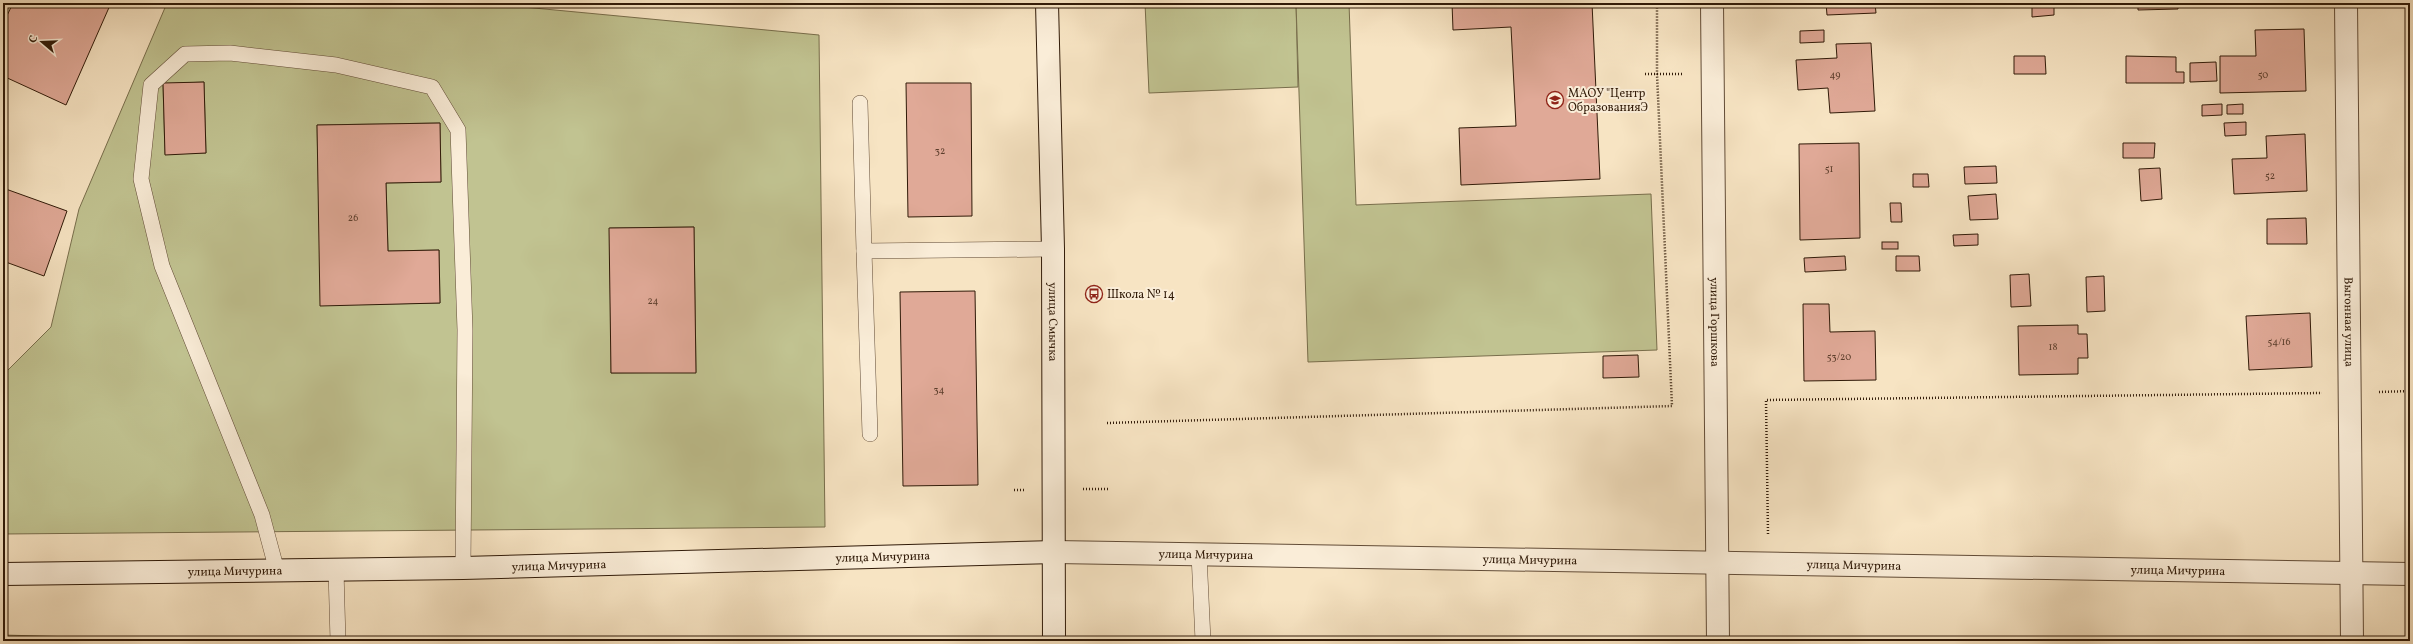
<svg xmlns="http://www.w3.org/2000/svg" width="2413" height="644" font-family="Vollkorn,serif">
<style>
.green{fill:#c1c391;stroke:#786e4c;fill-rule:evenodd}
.building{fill:#e0a997;stroke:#301a08}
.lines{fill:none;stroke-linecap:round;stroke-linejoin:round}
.lane-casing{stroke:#624c37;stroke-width:16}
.street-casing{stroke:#624c37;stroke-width:24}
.secondary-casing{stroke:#301a08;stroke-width:24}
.path{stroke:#301a08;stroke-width:2.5;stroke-dasharray:1 2;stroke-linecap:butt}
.lane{stroke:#faedd8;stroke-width:15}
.street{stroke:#faedd8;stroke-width:22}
.secondary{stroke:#faedd8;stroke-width:22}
.labels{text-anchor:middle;stroke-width:4;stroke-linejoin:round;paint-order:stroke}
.number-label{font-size:10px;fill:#5c3e2c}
.poi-label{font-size:12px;fill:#301a08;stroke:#faedd8;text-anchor:start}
.street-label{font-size:12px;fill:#301a08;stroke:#faedd8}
</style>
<rect width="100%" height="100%" fill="#f7e4c3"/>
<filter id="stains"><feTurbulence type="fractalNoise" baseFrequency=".005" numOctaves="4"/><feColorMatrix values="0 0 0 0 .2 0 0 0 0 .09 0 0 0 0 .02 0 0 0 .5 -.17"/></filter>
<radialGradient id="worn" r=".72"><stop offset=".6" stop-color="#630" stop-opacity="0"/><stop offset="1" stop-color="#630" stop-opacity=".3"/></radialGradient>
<!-- green -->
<g class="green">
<path d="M167 3H481L819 35 825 527 3 534V375L51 327 79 209ZM204 82 206 153 165 154 163 84ZM440 123 441 182 386 183 388 251 439 250 440 303 321 305 317 125ZM694 227 696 372 611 373 610 228Z"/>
<polygon points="1145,3 1296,3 1298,87 1149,93"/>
<polygon points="1296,3 1349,3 1356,205 1651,194 1657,350 1308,362"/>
<polygon points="3,635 149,639 149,641 3,641"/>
</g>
<!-- building -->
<g class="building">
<polygon points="13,3 111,3 66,105 3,76 3,24"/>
<polygon points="1452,3 1592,3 1600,179 1461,185 1459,128 1516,126 1511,27 1453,30"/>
<polygon points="1826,3 1875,3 1876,13 1827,15"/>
<polygon points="2032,3 2054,3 2054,15 2032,17"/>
<polygon points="2138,3 2178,3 2178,9 2138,10"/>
<polygon points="2189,3 2303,3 2303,5 2189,7"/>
<polygon points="2304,29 2306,91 2220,93 2220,56 2256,56 2255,30"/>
<polygon points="1824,30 1824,42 1800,43 1800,31"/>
<polygon points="1871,43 1875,111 1830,113 1828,88 1798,90 1796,60 1837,58 1836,44"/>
<polygon points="2014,56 2045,56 2046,74 2014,74"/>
<polygon points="2126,56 2176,57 2176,72 2184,72 2184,83 2126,83"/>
<polygon points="2216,62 2217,81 2190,82 2190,63"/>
<polygon points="204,82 206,153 165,155 163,83"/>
<polygon points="906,83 971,83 972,216 908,217"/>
<polygon points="2222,104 2222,115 2202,116 2202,105"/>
<polygon points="2243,104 2243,114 2227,114 2227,105"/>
<polygon points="2246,122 2246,135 2225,136 2224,123"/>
<polygon points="440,123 441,182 386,183 388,251 439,250 440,303 320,306 317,125"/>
<polygon points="2305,134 2307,191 2234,194 2232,159 2267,158 2266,136"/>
<polygon points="1859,143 1860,238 1800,240 1799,144"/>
<polygon points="2123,143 2155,143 2154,158 2123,158"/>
<polygon points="1996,166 1997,183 1965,184 1964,167"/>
<polygon points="2160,168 2162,199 2141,201 2139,169"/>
<polygon points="1913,174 1928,174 1929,187 1913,187"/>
<polygon points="3,188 67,211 44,276 3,261"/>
<polygon points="1996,194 1998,219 1970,220 1968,196"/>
<polygon points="1890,203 1901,203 1902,222 1891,222"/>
<polygon points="2306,218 2307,244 2267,244 2267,219"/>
<polygon points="694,227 696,373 611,373 609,228"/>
<polygon points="1978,234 1978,245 1954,246 1953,235"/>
<rect x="1882" y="242" width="16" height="7"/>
<polygon points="1845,256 1846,270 1805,272 1804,258"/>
<polygon points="1896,256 1919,256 1920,271 1896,271"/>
<polygon points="2029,274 2031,306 2011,307 2010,275"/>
<polygon points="2104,276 2105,311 2087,312 2086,277"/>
<polygon points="975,291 978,485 903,486 900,292"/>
<polygon points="1803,304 1829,304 1830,332 1875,331 1876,380 1804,381"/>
<polygon points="2310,313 2312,367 2249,370 2246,316"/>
<polygon points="2078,325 2078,334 2087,334 2088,358 2078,358 2078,374 2019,375 2018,326"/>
<polygon points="1638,355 1639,377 1603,378 1603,356"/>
</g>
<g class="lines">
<!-- lane casing -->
<g class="lane-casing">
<g id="lane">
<polyline points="860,103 864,251 1053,249"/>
<polyline points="864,251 870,434"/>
<polyline points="1199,554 1203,641"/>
<polyline points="336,570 338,641"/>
<polyline points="277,571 262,515 162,266 141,179 151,85 185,54 230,53 336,65 432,87 458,130 465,330 463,568"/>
</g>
</g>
<!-- street casing -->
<g class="street-casing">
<g id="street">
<path id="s1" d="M1712 3 1718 641"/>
<path id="s2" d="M2346 3 2352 641"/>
<path id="s3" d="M1055 552 2410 574"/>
</g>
</g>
<!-- secondary casing -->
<g class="secondary-casing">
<g id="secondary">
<path id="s4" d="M1047 3 1053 249 1054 641"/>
<path id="s5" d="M3 574 463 568 1055 552"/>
</g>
</g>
<!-- path -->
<g class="path">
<polyline points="1645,74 1684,74"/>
<polyline points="2379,392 2410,391"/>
<polyline points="1107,423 1672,406 1657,74 1657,3"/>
<polyline points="1083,489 1110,489"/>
<polyline points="1014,490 1026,490"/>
<polyline points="1768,534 1766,400 2322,393"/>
</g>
<!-- lane -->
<use href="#lane" class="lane"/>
<!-- street -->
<use href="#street" class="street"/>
<!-- secondary -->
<use href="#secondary" class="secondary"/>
</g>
<!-- icons -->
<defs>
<g id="school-ring" transform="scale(0.9)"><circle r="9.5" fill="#faedd8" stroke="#8f2418" stroke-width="1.5"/><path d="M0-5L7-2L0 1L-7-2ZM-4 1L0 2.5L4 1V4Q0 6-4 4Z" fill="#8f2418"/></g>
<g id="bus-ring" transform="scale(0.9)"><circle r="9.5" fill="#faedd8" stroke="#8f2418" stroke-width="1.5"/><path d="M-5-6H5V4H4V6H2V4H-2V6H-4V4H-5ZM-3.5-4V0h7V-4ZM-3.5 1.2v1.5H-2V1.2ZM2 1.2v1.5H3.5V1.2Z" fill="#8f2418"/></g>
</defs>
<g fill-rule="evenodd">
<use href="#school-ring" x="1555" y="100"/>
<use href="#bus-ring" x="1094" y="294"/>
</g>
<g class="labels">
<!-- number labels -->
<g class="number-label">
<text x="1835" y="78">49</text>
<text x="2263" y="78">50</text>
<text x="940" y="154">32</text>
<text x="1829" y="172">51</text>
<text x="2270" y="179">52</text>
<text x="353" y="221">26</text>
<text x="653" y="304">24</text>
<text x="2279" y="345">54/16</text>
<text x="2053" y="350">18</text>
<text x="1839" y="360">53/20</text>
<text x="939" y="393">34</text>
</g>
<!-- poi labels -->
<g class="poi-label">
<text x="1568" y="97">МАОУ "Центр<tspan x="1568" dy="14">ОбразованияЭ</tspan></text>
<text x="1107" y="298">Школа № 14</text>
</g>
<!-- street labels -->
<g class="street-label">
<text dy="4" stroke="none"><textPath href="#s4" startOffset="319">улица Смычка</textPath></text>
<text dy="4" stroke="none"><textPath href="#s1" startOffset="319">улица Горшкова</textPath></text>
<text dy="4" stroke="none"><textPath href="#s2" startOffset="319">Выгонная улица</textPath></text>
<text dy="4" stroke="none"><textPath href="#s3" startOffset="151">улица Мичурина</textPath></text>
<text dy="4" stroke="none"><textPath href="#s5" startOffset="880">улица Мичурина</textPath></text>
<text dy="4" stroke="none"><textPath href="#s3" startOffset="475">улица Мичурина</textPath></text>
<text dy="4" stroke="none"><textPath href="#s3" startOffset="799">улица Мичурина</textPath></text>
<text dy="4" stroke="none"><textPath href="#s5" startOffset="556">улица Мичурина</textPath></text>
<text dy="4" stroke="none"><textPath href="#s3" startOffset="1123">улица Мичурина</textPath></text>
<text dy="4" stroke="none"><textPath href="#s5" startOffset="232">улица Мичурина</textPath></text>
</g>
</g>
<!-- margin -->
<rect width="2413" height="644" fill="none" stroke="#f7e4c3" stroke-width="16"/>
<rect x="4" y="4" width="2405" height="636" fill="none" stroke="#301a08" stroke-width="2"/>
<rect x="8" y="8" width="2397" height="628" fill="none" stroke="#301a08"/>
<!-- north arrow -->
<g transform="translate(42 42) rotate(289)" stroke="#faedd8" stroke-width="3" paint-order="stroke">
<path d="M0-3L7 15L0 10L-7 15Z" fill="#301a08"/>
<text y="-6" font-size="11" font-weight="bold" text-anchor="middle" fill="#301a08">С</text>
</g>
<rect width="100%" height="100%" filter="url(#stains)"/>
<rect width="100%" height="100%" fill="url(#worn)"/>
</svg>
